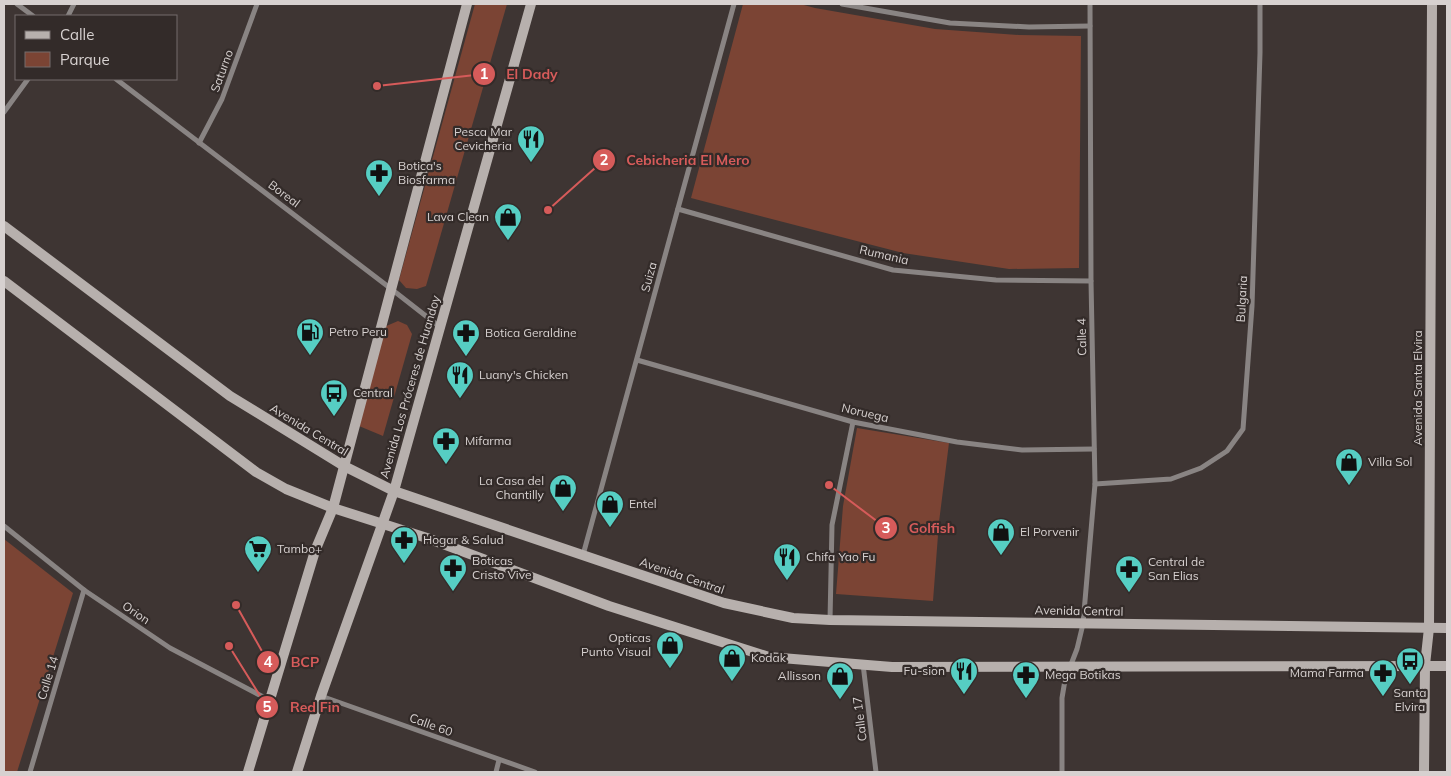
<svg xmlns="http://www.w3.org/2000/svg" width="1451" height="776" font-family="Mulish,sans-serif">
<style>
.green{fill:#7b4434}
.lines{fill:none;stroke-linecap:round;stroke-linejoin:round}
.street{stroke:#898483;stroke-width:5}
.secondary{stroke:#b7b0ad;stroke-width:10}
.labels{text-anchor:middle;stroke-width:4.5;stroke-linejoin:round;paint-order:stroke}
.street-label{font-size:12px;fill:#d7d1d0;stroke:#332b29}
.poi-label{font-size:12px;fill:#d7d1d0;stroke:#332b29;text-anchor:start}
.leader{fill:none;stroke:#d65b5a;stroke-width:2}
.callout-dot{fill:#d65b5a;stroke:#332b29;stroke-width:2}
.mark-label{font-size:15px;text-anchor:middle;font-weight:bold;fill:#fff}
.callout-label{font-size:14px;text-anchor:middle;font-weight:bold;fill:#d65b5a;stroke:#332b29;stroke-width:4.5;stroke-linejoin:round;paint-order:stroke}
</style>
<rect width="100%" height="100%" fill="#3e3533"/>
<!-- green -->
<g class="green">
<polygon points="475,4 507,4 426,286 417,289 406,288 399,280"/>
<polygon points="743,4 800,4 815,8 935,29 1019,35 1081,36 1079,268 1009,269 903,253 691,198"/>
<polygon points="398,321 407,325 412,334 383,436 359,426 384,327"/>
<polygon points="857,428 949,443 939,522 933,601 836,594 843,506"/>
<polygon points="4,539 73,593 17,772 4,772"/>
</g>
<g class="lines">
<!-- street -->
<g class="street">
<polyline points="17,4 33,16"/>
<polyline points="842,4 950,23 1029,27 1090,26"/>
<polyline points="68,16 74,4"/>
<polyline points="116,79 390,288 440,327"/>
<polyline points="4,112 28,79"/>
<polyline points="199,143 222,99 257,4"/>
<polyline points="678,209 893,270 996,280 1091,281"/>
<polyline points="637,360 853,422 957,442 1022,450 1094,449"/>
<polyline points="1095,484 1171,479 1201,468 1227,451 1243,429 1252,306 1260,53 1260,4"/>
<polyline points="4,526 84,590 170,648 269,700"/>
<polyline points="583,555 734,4"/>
<polyline points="830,620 832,525 853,422"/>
<polyline points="863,664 876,772"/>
<polyline points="321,696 535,772"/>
<polyline points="30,772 84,590"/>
<polyline points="496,772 499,760"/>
<polyline points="1062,772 1062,698 1065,680 1077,649 1083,624 1095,484 1091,281 1090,4"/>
</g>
<!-- secondary -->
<g class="secondary">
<polyline points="4,226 230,396 344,466 394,491 724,603 793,618 830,620 1447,628"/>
<polyline points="4,281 256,472 286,489 333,508 427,538 609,606 769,657 892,667 1447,666"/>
<polyline points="248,772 315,551 333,508 467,4"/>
<polyline points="297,772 321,696 394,491 531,4"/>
<polyline points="1424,772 1425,665 1429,628 1432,4"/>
</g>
</g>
<!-- icons -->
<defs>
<g id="restaurant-pin" transform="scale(1.4375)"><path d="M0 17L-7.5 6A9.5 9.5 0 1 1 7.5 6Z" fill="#56cec3" stroke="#332b29"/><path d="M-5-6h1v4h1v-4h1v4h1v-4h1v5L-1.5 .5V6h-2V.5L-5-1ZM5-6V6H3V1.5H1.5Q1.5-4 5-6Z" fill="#111"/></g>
<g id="pharmacy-pin" transform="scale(1.4375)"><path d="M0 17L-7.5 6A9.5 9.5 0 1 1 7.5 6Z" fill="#56cec3" stroke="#332b29"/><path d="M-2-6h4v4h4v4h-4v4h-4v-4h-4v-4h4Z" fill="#111"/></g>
<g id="shop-pin" transform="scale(1.4375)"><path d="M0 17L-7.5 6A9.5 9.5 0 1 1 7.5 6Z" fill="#56cec3" stroke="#332b29"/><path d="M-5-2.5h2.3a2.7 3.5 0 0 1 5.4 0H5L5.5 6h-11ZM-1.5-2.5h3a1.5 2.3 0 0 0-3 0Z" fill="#111"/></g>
<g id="fuel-pin" transform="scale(1.4375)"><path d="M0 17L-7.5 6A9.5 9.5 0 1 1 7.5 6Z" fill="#56cec3" stroke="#332b29"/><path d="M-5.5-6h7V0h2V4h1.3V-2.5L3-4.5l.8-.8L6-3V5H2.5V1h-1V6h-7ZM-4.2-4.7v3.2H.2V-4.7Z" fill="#111"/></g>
<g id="bus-pin" transform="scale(1.4375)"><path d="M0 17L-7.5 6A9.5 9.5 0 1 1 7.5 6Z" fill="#56cec3" stroke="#332b29"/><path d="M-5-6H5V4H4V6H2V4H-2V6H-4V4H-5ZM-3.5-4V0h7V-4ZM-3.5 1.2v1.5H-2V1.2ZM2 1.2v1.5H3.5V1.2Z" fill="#111"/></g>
<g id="supermarket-pin" transform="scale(1.4375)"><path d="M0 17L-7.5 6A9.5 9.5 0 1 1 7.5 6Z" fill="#56cec3" stroke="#332b29"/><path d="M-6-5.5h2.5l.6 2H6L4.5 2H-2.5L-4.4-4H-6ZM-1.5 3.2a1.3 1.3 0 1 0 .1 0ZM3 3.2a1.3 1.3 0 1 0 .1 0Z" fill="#111"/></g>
</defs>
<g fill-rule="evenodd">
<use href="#restaurant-pin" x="531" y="139"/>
<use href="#pharmacy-pin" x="379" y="173"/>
<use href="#shop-pin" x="508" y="217"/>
<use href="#fuel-pin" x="310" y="332"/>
<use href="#pharmacy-pin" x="466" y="333"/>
<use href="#restaurant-pin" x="460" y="375"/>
<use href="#bus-pin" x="334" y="393"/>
<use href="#pharmacy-pin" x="446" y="441"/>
<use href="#shop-pin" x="1349" y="462"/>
<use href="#shop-pin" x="563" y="488"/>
<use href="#shop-pin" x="610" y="504"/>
<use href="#shop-pin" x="1001" y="532"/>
<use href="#pharmacy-pin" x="404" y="540"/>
<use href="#supermarket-pin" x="258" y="549"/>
<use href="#restaurant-pin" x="787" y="557"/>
<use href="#pharmacy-pin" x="453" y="568"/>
<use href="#pharmacy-pin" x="1129" y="569"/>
<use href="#shop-pin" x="670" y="645"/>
<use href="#shop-pin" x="732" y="658"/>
<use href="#bus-pin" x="1410" y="661"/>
<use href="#restaurant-pin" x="964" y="671"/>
<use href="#pharmacy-pin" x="1383" y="673"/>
<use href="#pharmacy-pin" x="1026" y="675"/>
<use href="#shop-pin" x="840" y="676"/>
</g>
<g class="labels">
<!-- street labels -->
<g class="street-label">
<text transform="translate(222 71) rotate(-70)" y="4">Saturno</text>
<text transform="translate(284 194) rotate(37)" y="4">Boreal</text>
<text transform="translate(884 255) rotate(13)" y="4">Rumania</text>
<text transform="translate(649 277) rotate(-75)" y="4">Suiza</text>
<text transform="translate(1242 299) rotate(-87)" y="4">Bulgaria</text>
<text transform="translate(1082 337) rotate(-91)" y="4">Calle 4</text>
<text transform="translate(410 387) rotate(-74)" y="4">Avenida Los Próceres de Huandoy</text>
<text transform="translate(1418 388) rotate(-90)" y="4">Avenida Santa Elvira</text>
<text transform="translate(865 413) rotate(13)" y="4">Noruega</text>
<text transform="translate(309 430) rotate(31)" y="4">Avenida Central</text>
<text transform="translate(682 576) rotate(19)" y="4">Avenida Central</text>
<text transform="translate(1079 611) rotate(1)" y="4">Avenida Central</text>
<text transform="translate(136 613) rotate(34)" y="4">Orion</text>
<text transform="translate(48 678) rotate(-73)" y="4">Calle 14</text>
<text transform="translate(860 719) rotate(-97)" y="4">Calle 17</text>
<text transform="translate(431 725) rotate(20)" y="4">Calle 60</text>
</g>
<!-- poi labels -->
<g class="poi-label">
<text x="512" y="136" text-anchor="end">Pesca Mar<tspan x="512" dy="14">Cevicheria</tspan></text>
<text x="398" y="170">Botica's<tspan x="398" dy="14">Biosfarma</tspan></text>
<text x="489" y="221" text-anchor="end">Lava Clean</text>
<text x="329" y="336">Petro Peru</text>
<text x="485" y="337">Botica Geraldine</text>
<text x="479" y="379">Luany's Chicken</text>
<text x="353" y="397">Central</text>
<text x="465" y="445">Mifarma</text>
<text x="1368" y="466">Villa Sol</text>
<text x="544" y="485" text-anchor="end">La Casa del<tspan x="544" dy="14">Chantilly</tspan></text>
<text x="629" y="508">Entel</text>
<text x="1020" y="536">El Porvenir</text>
<text x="423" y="544">Hogar &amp; Salud</text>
<text x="277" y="553">Tambo+</text>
<text x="806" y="561">Chifa Yao Fu</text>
<text x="472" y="565">Boticas<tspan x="472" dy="14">Cristo Vive</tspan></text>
<text x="1148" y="566">Central de<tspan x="1148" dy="14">San Elias</tspan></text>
<text x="651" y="642" text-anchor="end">Opticas<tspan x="651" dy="14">Punto Visual</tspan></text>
<text x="751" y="662">Kodak</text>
<text x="945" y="675" text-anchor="end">Fu-sion</text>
<text x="1364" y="677" text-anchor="end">Mama Farma</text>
<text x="1045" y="679">Mega Botikas</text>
<text x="821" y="680" text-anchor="end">Allisson</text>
<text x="1410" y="697" text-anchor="middle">Santa<tspan x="1410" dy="14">Elvira</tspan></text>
</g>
</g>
<!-- callouts -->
<path class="leader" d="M377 86L484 74M548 210L604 160M829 485L886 528M236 605L268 662M229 646L267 707"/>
<g class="callout-dot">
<circle cx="377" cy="86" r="5"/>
<circle cx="548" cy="210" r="5"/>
<circle cx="829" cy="485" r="5"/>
<circle cx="236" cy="605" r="5"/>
<circle cx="229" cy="646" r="5"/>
<circle cx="484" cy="74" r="12"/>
<circle cx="604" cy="160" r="12"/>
<circle cx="886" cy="528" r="12"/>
<circle cx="268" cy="662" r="12"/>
<circle cx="267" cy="707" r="12"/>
</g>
<g class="mark-label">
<text x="484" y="79">1</text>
<text x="604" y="165">2</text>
<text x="886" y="533">3</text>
<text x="268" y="667">4</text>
<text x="267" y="712">5</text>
</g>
<g class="callout-label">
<text x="532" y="79">El Dady</text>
<text x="688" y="165">Cebicheria El Mero</text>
<text x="932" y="533">Golfish</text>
<text x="305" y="667">BCP</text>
<text x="315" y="712">Red Fin</text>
</g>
<!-- border -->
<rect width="1451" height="776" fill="none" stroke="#d7d1d0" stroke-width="10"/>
<!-- legend -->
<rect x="15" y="15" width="162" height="65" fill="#332b29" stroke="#756d6c"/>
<rect x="25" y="31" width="25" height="8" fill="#b7b0ad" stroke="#756d6c"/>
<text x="60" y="40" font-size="15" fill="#d7d1d0">Calle</text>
<rect x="25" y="52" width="25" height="15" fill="#7b4434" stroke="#756d6c"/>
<text x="60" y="65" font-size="15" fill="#d7d1d0">Parque</text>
</svg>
